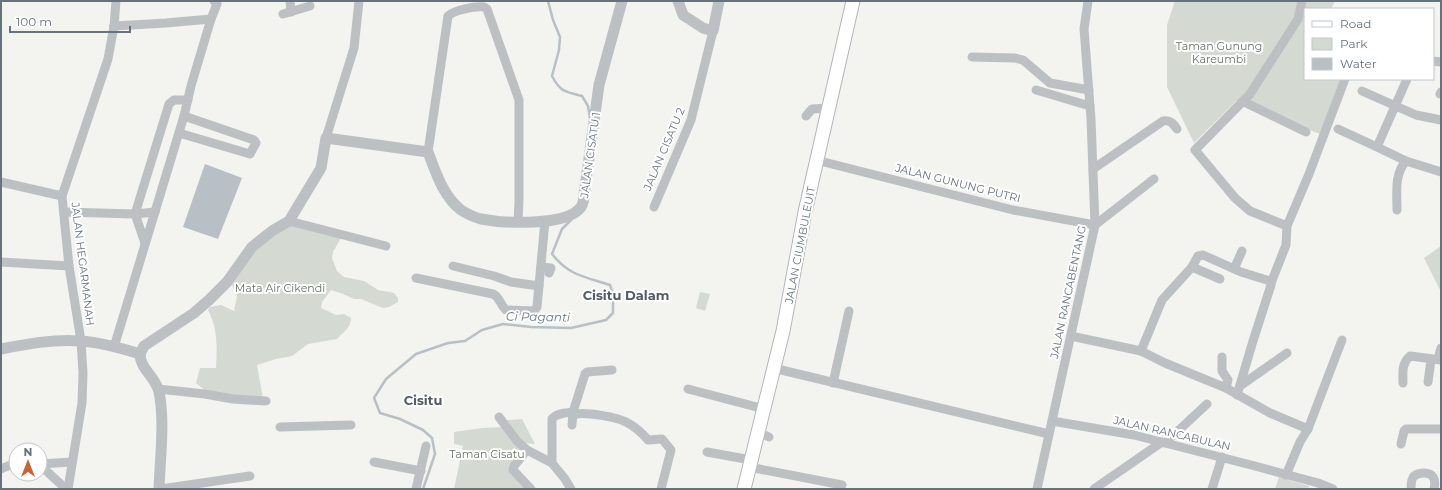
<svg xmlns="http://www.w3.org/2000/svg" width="1442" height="490" font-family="Montserrat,sans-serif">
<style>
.green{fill:#d4dad1}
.water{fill:#b8c0c5}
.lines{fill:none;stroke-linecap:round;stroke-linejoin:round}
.stream{stroke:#b8c0c5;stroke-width:2.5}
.secondary-casing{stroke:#b2b6ba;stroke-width:15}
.minor{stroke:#bdc0c3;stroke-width:9}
.tertiary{stroke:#bdc0c3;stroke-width:11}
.secondary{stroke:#fff;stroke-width:13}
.labels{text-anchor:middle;stroke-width:4;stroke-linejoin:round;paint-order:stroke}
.park-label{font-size:11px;fill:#677564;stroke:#fff}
.street-label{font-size:11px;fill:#66727d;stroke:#fff}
.water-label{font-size:12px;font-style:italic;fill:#677981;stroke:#fff}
.quarter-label{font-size:13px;font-weight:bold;fill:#535b63;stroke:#fff}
</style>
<rect width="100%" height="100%" fill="#f3f3f0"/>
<!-- green -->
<g class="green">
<polygon points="1175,1 1335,1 1331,9 1305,9 1305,79 1342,79 1320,134 1236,101 1194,143 1167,87 1167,25"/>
<path d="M293 225 341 238 333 252 332 258 337 271 344 277 364 281 378 290 394 293 398 298V302L389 307 383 308 361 299H354L343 294 331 290 322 302 321 308 336 315 344 314 351 318C351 328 343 332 337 339L308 344 292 356 276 359 257 365 263 399 207 392 196 383 200 368H216C217 347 218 329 208 310L210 307 221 305 234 311 237 296 231 282 233 278 275 228Z"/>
<polygon points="1441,246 1441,292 1424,258"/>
<polygon points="700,292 710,294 705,311 696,308"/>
<polygon points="522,419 535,444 522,443 507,420"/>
<polygon points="504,427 523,450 512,462 527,489 454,489 463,446 454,444 454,432 482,428"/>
<polygon points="1279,477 1309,486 1308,489 1275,489"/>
</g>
<!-- water -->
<polygon class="water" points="205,164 242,178 218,239 183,227"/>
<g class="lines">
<!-- stream -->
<g class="stream">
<path d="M548 1 553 20 560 37 559 50 552 76C561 93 565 91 582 96L588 106 590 118"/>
<path d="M423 489 435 454 432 438 423 430 400 419 380 413 374 398 386 379 416 354 448 343 465 341 482 330 503 324 531 327 571 328 606 320 613 313V293L610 285C586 277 569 276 552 254L562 229 572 219"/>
</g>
<!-- secondary casing -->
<g class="secondary-casing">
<polyline id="secondary" points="744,489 783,331 805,212 853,1"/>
</g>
<!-- minor -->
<g class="minor">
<polyline points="290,1 291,12"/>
<polyline points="283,14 310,6"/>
<polyline points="114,26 166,23 211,19"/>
<polyline points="972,57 1015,58 1023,60 1050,83 1089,90"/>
<polyline points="1433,61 1441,62"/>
<path d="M1036 90C1054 95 1072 101 1090 106"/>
<polyline points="1362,91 1416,115 1441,120"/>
<polyline points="1440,94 1441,92"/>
<polyline points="1244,102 1306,132"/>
<polyline points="806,116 812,109 829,108"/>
<polyline points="1338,129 1377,147 1407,79"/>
<polyline points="179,133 250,154 256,143 254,140 184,116"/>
<polyline points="326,138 354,48 359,1"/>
<polyline points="1377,147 1406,161 1441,172"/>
<path d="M428 152 448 16C454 10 475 6 484 7L487 9 519 100V200L518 222"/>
<polyline points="816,160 1013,210 1095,225 1154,179"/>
<path d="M1093 169 1163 121C1170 120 1173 123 1177 129"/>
<polyline points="1,182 62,196"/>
<polyline points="654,207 691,120 713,31"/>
<path d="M1397 210C1397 192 1394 175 1406 161"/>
<polyline points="64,212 135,214 145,243"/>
<polyline points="155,212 135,214 169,104 174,100 188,100"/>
<polyline points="289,221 386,246"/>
<polyline points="1287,226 1250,211 1235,198 1195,150 1250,94 1298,19 1302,1"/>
<polyline points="1,262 69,266"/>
<polyline points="453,266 494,276 511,282 539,286"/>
<polyline points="541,267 551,268 549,273"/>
<polyline points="1192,267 1220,279"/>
<polyline points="1234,269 1242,251"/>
<path d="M416 278 493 294C500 297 500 305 506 310L534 311 537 307 545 221"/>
<polyline points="1271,283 1286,245 1287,226 1309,174 1345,79"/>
<polyline points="1071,336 1141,351 1165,363 1226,388 1270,413 1308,429"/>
<polyline points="114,347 184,116 191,86 211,19 217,4 214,1"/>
<polyline points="1141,351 1162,300 1192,267 1198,256 1203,255 1241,272 1270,281 1271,285 1253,341 1237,395"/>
<polyline points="1222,357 1222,371 1228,380 1226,388"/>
<polyline points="1438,359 1441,348"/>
<polyline points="773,368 1049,434"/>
<polyline points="1428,382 1431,360"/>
<polyline points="833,383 849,311"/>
<path d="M1403 383C1403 373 1401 364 1410 356L1441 360"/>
<polyline points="1240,386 1287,353"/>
<polyline points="158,389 205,394 233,399 266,401"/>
<polyline points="688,389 764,409"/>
<path d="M576 414C586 412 617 417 626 422 634 426 642 433 648 440L662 439 671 450 661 489"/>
<polyline points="499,417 517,441 527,450 552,463 565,479 571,489"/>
<polyline points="1052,421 1134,435 1255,466 1318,483 1333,489"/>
<polyline points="572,425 573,412"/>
<polyline points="280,427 351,425"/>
<polyline points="758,432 769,437"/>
<polyline points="1165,443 1207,404"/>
<polyline points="1401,444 1404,431 1406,429 1441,429"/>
<polyline points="527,450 514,466 513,470 531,489"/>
<polyline points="707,452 751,460"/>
<polyline points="374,462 421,471"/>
<path d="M552 463V419C557 413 565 413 573 412L585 374 587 372 612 370"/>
<polyline points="40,464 72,462"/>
<polyline points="40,465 66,489"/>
<polyline points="749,467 842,485"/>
<polyline points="1,469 10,465 16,465"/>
<polyline points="1286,475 1300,442 1308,429 1342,340"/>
<polyline points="68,489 82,403 83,373 81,341 69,266 62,196 108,59 114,26 116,1"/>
<polyline points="161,489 250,476"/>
<polyline points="416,489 426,446"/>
<polyline points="1037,489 1095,225 1091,119 1084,29 1088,1"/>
<polyline points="1094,489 1162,442"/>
<polyline points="1212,489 1222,457"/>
<path d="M1411 489C1411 485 1411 479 1414 476 1417 474 1421 473 1424 473 1434 473 1436 480 1434 489"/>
</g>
<!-- tertiary -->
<g class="tertiary">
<polyline points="678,1 683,15 703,28 713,31 719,1"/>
<path d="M1 349C27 344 53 339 80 341 100 342 121 348 140 354L144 346 194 313 209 300 227 282 252 247 272 231 289 221 321 168 326 138 428 152C436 173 443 196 461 210 467 214 474 217 481 219 502 223 567 227 581 207 583 204 584 199 584 195L599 85 622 1"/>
<path d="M140 354C140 369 156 377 159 392 165 421 160 460 159 489"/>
</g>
<!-- secondary -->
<use href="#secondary" class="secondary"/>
</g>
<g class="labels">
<!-- park labels -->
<g class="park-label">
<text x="1219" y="50">Taman Gunung<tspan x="1219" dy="13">Kareumbi</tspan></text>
<text x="280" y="292">Mata Air Cikendi</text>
<text x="487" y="458">Taman Cisatu</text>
</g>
<!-- street labels -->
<g class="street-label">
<text transform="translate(664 149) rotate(-67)" y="4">JALAN CISATU 2</text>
<text transform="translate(590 155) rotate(-82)" y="4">JALAN CISATU 1</text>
<text transform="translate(958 183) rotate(14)" y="4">JALAN GUNUNG PUTRI</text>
<text transform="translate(800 245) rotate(-79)" y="4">JALAN CIUMBULEUIT</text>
<text transform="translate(83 264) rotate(83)" y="4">JALAN HEGARMANAH</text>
<text transform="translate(1068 292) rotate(-78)" y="4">JALAN RANCABENTANG</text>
<text transform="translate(1172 433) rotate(13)" y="4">JALAN RANCABULAN</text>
</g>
<!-- water labels -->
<g class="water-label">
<text transform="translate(538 317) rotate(1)" y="4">Ci Paganti</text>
</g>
<!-- quarter labels -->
<g class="quarter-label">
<text x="626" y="300">Cisitu Dalam</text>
<text x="423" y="405">Cisitu</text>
</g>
</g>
<!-- border -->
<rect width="1442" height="490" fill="none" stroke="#66727d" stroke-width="4"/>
<!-- legend -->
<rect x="1304" y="8" width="130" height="72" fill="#ffffff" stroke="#c2c7cb"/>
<rect x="1312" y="21" width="20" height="6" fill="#ffffff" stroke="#c2c7cb"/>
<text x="1340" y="28" font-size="12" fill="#66727d">Road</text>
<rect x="1312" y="38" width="20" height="12" fill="#d4dad1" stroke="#c2c7cb"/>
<text x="1340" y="48" font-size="12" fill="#66727d">Park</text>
<rect x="1312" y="58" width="20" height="12" fill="#b8c0c5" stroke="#c2c7cb"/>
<text x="1340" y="68" font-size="12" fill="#66727d">Water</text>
<!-- north arrow -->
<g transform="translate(28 462)"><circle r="19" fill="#ffffff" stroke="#c2c7cb"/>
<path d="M0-3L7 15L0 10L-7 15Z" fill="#cc6037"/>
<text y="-6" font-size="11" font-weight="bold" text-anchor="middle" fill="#66727d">N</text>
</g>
<!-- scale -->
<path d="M10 26v6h120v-6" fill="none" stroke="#66727d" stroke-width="2"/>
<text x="16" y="26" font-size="12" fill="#66727d" stroke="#ffffff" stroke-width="3" paint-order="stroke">100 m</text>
</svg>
